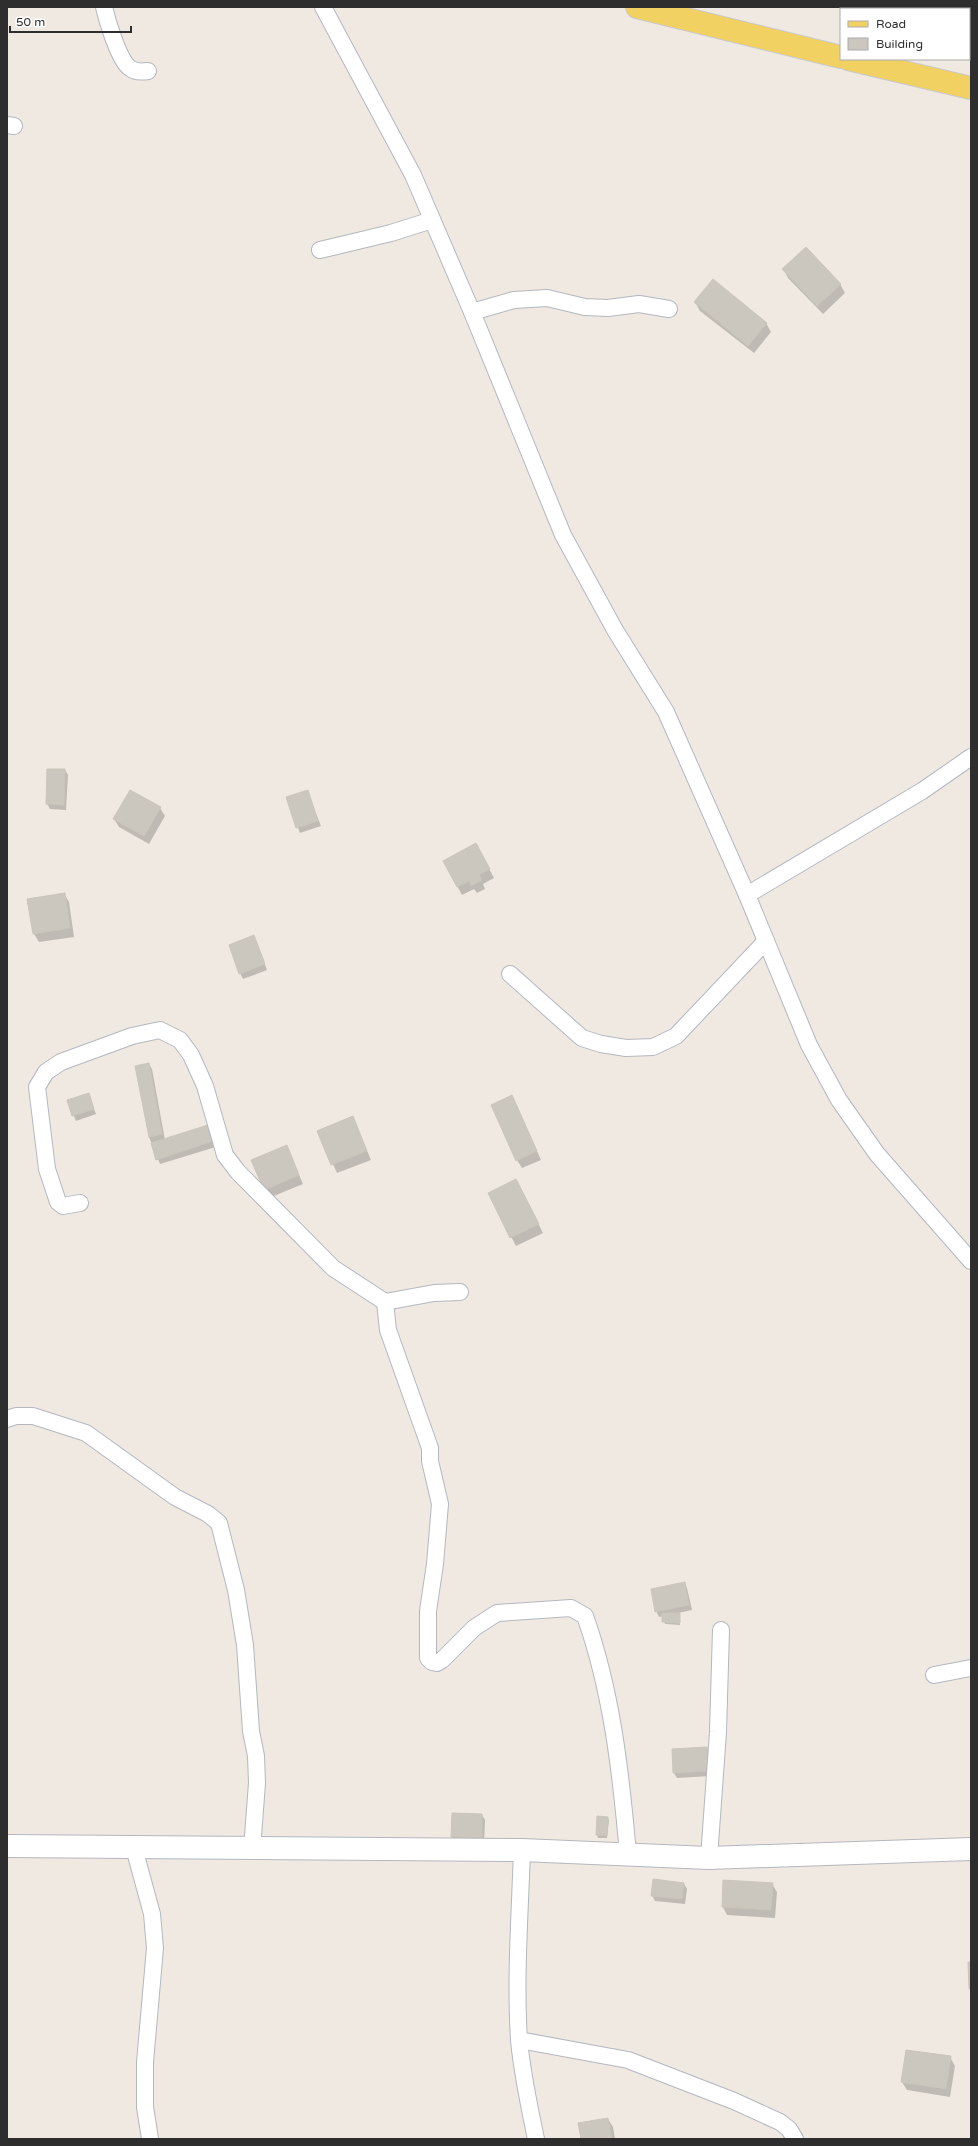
<svg xmlns="http://www.w3.org/2000/svg" width="978" height="2146" font-family="'Varela Round',sans-serif">
<style>
.shadow{fill:#0003}
.building{fill:#cbc7bf;stroke:#cbc5ba}
.lines{fill:none;stroke-linecap:round;stroke-linejoin:round}
.street-casing{stroke:#b4b7c1;stroke-width:18}
.secondary-casing{stroke:#b4b7c1;stroke-width:24}
.primary-casing{stroke:#c9c9c9;stroke-width:24}
.street{stroke:#fff;stroke-width:16}
.secondary{stroke:#fff;stroke-width:22}
.primary{stroke:#f2d163;stroke-width:22}
</style>
<rect width="100%" height="100%" fill="#efe9e1"/>
<!-- shadow -->
<g class="shadow">
<polygon points="784,270 840,284 845,293 823,314 788,278"/>
<polygon points="695,302 766,323 771,332 754,353 700,311"/>
<polygon points="48,770 65,770 68,775 66,810 50,809 47,804"/>
<polygon points="307,791 321,826 300,833 287,798"/>
<polygon points="160,808 165,816 149,844 119,827 114,819"/>
<polygon points="476,844 494,878 483,884 485,889 477,893 474,889 462,895 444,862"/>
<polygon points="64,894 69,902 74,937 39,942 34,934 29,899"/>
<polygon points="254,937 267,970 243,979 240,973"/>
<polygon points="149,1064 152,1069 165,1140 211,1125 219,1146 160,1164 149,1137"/>
<polygon points="88,1094 96,1114 76,1121 68,1101"/>
<polygon points="512,1096 541,1160 522,1168 517,1160"/>
<polygon points="353,1118 371,1160 337,1173 318,1131"/>
<polygon points="287,1147 303,1184 269,1198 253,1160"/>
<polygon points="521,1189 543,1233 516,1246 489,1194"/>
<polygon points="684,1583 687,1588 692,1610 678,1613 680,1625 665,1624 663,1616 659,1617 656,1611"/>
<polygon points="707,1748 710,1753 711,1776 677,1778 674,1773"/>
<polygon points="453,1814 482,1815 485,1820 484,1843 455,1842 452,1837"/>
<polygon points="598,1817 607,1818 609,1820 607,1838 598,1838 597,1835"/>
<polygon points="684,1884 687,1889 685,1904 655,1901 652,1895"/>
<polygon points="772,1884 777,1892 775,1918 727,1915 723,1907"/>
<polygon points="950,2057 955,2066 950,2097 907,2090 902,2082"/>
<polygon points="608,2119 613,2127 615,2139 582,2139"/>
</g>
<!-- building -->
<g class="building">
<polygon points="806,247 841,284 817,306 782,269"/>
<polygon points="713,279 767,323 748,346 694,302"/>
<polygon points="47,769 65,769 64,805 46,804"/>
<polygon points="130,790 161,807 144,836 113,819"/>
<polygon points="308,790 318,821 296,828 286,797"/>
<polygon points="476,843 490,869 479,875 482,880 471,886 469,881 457,887 443,861"/>
<polygon points="65,893 70,928 33,934 27,899"/>
<polygon points="254,935 265,964 239,974 229,945"/>
<polygon points="149,1063 162,1134 149,1137 135,1066"/>
<polygon points="89,1093 94,1109 72,1116 67,1100"/>
<polygon points="512,1095 537,1151 516,1161 491,1105"/>
<polygon points="353,1116 367,1151 331,1165 317,1131"/>
<polygon points="211,1124 216,1140 156,1160 151,1143"/>
<polygon points="287,1145 299,1175 264,1190 251,1160"/>
<polygon points="516,1179 539,1224 510,1238 488,1193"/>
<polygon points="685,1582 689,1605 655,1612 651,1589"/>
<polygon points="662,1613 680,1613 680,1623 662,1622"/>
<polygon points="707,1747 708,1771 673,1773 672,1749"/>
<polygon points="452,1813 482,1814 482,1838 451,1837"/>
<polygon points="597,1816 608,1817 607,1836 596,1835"/>
<polygon points="653,1879 684,1883 682,1899 651,1896"/>
<polygon points="723,1880 773,1883 771,1910 722,1907"/>
<polygon points="968,1962 971,1962 971,1989 969,1989"/>
<polygon points="906,2050 951,2056 946,2089 901,2082"/>
<polygon points="608,2118 612,2139 581,2139 578,2123"/>
</g>
<g class="lines">
<!-- street casing -->
<g class="street-casing">
<g id="street">
<path d="M104 7C107 20 119 61 130 68 135 72 142 72 148 71"/>
<polyline points="323,7 413,175 472,312 563,535 615,630 666,712 747,895 809,1045 839,1100 877,1154 971,1261"/>
<polyline points="880,7 881,9"/>
<polyline points="7,125 14,126"/>
<polyline points="320,250 391,233 432,220"/>
<polyline points="472,312 514,300 547,298 585,307 608,308 639,304 669,309"/>
<polyline points="747,895 922,791 971,757"/>
<polyline points="510,974 582,1038 601,1044 626,1048 653,1047 676,1036 766,941"/>
<polyline points="80,1203 63,1206 58,1202 47,1169 37,1087 46,1072 61,1062 132,1036 160,1030 180,1040 191,1055 205,1086 225,1155 238,1172 333,1268 385,1302 434,1293 460,1292"/>
<path d="M385 1302 388 1330 430 1448V1461L440 1504 435 1564 428 1611V1658L432 1662 437 1663 442 1660 474 1628 497 1613 571 1608 585 1616C612 1692 621 1774 628 1854"/>
<polyline points="7,1419 16,1416 33,1416 86,1433 175,1497 208,1514 219,1523 236,1590 245,1645 251,1731 256,1756 257,1783 252,1849"/>
<polyline points="934,1675 971,1668"/>
<polyline points="134,1848 152,1914 155,1948 145,2062 145,2107 150,2139"/>
<path d="M522 1850C520 1913 515 1977 519 2040 522 2073 529 2106 536 2139"/>
<polyline points="709,1858 718,1732 721,1630"/>
<polyline points="519,2040 628,2060 734,2101 780,2122 789,2129 795,2139"/>
</g>
</g>
<!-- secondary casing -->
<g class="secondary-casing">
<polyline id="secondary" points="7,1846 522,1850 709,1858 971,1849"/>
</g>
<!-- primary casing -->
<g class="primary-casing">
<g id="primary">
<polyline points="637,7 841,57"/>
<polyline points="848,59 971,88"/>
</g>
</g>
<!-- street -->
<use href="#street" class="street"/>
<!-- secondary -->
<use href="#secondary" class="secondary"/>
<!-- primary -->
<use href="#primary" class="primary"/>
</g>
<!-- border -->
<rect width="978" height="2146" fill="none" stroke="#2e2e2e" stroke-width="16"/>
<!-- legend -->
<rect x="840" y="8" width="130" height="52" fill="#ffffff" stroke="#ababab"/>
<rect x="848" y="21" width="20" height="6" fill="#f2d163" stroke="#ababab"/>
<text x="876" y="28" font-size="12" fill="#2e2e2e">Road</text>
<rect x="848" y="38" width="20" height="12" fill="#cbc7bf" stroke="#ababab"/>
<text x="876" y="48" font-size="12" fill="#2e2e2e">Building</text>
<!-- scale -->
<path d="M10 26v6h121v-6" fill="none" stroke="#2e2e2e" stroke-width="2"/>
<text x="16" y="26" font-size="12" fill="#2e2e2e" stroke="#ffffff" stroke-width="3" paint-order="stroke">50 m</text>
</svg>
